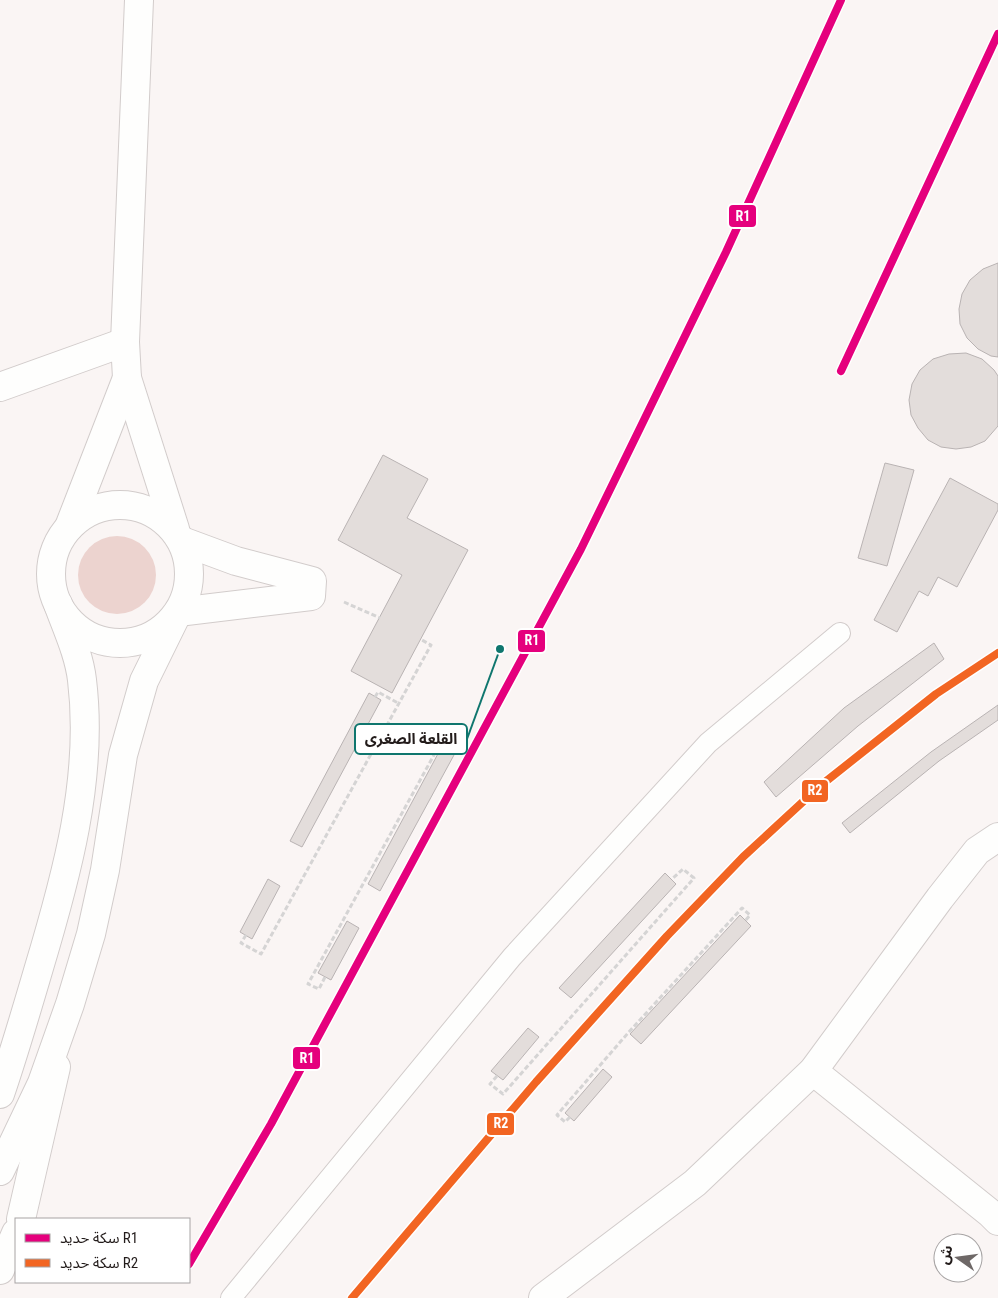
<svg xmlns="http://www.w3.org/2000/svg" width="998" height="1298" font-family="'Roboto Condensed','Noto Sans Arabic',sans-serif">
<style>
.green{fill:#ecd3cf}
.building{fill:#e3dddb;stroke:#b9b3b3}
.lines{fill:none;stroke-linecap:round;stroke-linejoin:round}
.service-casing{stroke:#d2cccb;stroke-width:22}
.minor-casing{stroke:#d2cccb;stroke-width:30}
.secondary-casing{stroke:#d2cccb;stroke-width:30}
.path{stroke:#d5d4d4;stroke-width:3;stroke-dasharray:5 2.5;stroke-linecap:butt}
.service{stroke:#fefefd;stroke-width:20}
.minor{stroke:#fefefd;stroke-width:28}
.secondary{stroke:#fefefd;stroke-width:28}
.rail{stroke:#d5d4d3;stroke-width:4}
.rail-1-casing{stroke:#fff;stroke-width:11}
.rail-2-casing{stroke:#fff;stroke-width:11}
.rail-1{stroke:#e5007d;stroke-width:8}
.rail-2{stroke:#f26522;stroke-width:8}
.leader{fill:none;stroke:#0f766e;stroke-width:2}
.callout-dot{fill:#0f766e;stroke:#fff;stroke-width:2}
.callout{fill:#fff;stroke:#0f766e;stroke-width:2}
.callout-label{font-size:15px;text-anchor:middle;font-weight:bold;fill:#231c1b}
.line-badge{stroke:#fff;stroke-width:2}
.badge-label{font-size:14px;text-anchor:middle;font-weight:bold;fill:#fff}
</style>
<rect width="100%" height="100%" fill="#faf5f4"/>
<!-- green -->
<circle class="green" cx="117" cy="575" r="39"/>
<!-- building -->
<g class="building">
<polygon points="998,263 998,357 991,356 978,349 967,338 960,324 959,309 962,294 970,280 983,269"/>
<polygon points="966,353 982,359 994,370 998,376 998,426 985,441 971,447 956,449 941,447 928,440 918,428 911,415 909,400 912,384 920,370 933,359 949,354"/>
<polygon points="383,455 428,479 407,518 468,550 392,693 351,671 402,575 338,540"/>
<polygon points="885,463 914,470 887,566 858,558"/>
<polygon points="950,478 998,504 998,510 957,587 938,577 928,596 919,591 897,632 874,620"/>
<polygon points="934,643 944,659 858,726 776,797 764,782 844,708"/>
<polygon points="369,693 381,700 302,847 290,841"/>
<polygon points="998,705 998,720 939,761 850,833 842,823 931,752"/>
<polygon points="447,737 460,744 380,891 368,884"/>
<polygon points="665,873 676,884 571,998 559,988"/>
<polygon points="268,879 280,886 252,939 240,932"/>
<polygon points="740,915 751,926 641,1044 630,1034"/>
<polygon points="347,921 359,928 331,980 318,973"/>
<polygon points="528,1028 539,1037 503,1080 491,1071"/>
<polygon points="603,1069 612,1077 574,1121 565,1113"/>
</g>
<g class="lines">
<!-- service casing -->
<g class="service-casing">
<polyline id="service" points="231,1298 512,957 708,743 840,633"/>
</g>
<!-- minor casing -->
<g class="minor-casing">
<g id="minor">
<polyline points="0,387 125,342"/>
<polyline points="178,612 311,596 312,581 236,561 182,541"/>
<polyline points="813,1071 990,1213 998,1221"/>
<polyline points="21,1219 56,1067"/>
<polyline points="0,1270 16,1233"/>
<polyline points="543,1298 695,1183 813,1071 940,898 977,851 998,837"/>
</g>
</g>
<!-- secondary casing -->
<g class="secondary-casing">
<g id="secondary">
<polyline points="139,0 125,342 127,378 175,529"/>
<circle cx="120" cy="574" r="69"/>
<polyline points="69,527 127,378"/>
<path d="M0 1094C14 1053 26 1012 38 971 66 878 94 778 82 680 79 654 67 629 58 604"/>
<polyline points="0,1171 42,1083 70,1004 91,934 105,870 123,755 144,681 175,618"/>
</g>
</g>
<!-- path -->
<g class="path">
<polyline points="344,602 380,618"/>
<polyline points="375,697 378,692 398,703"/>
<polyline points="246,935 241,943 261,954 431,645 420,639"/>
<polyline points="325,977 319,989 308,984 451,724 461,729 454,741"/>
<polyline points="497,1076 490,1084 503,1094 694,878 683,869 672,879"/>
<polyline points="570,1117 565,1122 557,1115 628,1033 742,908 750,915 745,921"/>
</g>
<!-- service -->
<use href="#service" class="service"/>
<!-- minor -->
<use href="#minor" class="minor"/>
<!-- secondary -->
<use href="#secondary" class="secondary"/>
<!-- rail -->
<polyline class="rail" points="841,371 998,34"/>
<!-- rail-1 casing -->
<g class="rail-1-casing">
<g id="rail-1">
<polyline points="841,371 998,34"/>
<polyline points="189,1264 271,1124 581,549 726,252 841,0"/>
</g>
</g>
<!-- rail-2 casing -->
<g class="rail-2-casing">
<polyline id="rail-2" points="352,1298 536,1082 667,936 743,857 820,786 936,694 998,653"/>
</g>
<!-- rail-1 -->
<use href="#rail-1" class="rail-1"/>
<!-- rail-2 -->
<use href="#rail-2" class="rail-2"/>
</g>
<!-- callouts -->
<path class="leader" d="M500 649L467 739"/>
<circle class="callout-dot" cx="500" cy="649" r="5"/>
<rect class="callout" x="355" y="724" width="112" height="30" rx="5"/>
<g class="callout-label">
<text x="411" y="744">القلعة الصغرى</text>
</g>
<g class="line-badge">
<rect x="728" y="204" width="29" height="24" rx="5" fill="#e5007d"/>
<rect x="517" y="629" width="29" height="24" rx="5" fill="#e5007d"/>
<rect x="801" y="779" width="28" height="24" rx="5" fill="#f26522"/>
<rect x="292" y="1046" width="29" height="24" rx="5" fill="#e5007d"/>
<rect x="486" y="1112" width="29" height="24" rx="5" fill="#f26522"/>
</g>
<g class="badge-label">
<text x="743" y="221">R1</text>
<text x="532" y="645">R1</text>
<text x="815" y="795">R2</text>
<text x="307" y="1063">R1</text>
<text x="501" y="1128">R2</text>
</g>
<!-- legend -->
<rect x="15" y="1218" width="175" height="65" fill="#ffffff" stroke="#a7a4a4"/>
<rect x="25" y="1234" width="25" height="8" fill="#e5007d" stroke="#a7a4a4"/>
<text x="60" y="1243" font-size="15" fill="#231c1b">سكة حديد R1</text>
<rect x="25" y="1259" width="25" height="8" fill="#f26522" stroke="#a7a4a4"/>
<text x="60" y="1268" font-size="15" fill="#231c1b">سكة حديد R2</text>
<!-- north arrow -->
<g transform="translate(958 1258) rotate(284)"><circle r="24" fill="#ffffff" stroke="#a7a4a4"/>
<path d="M0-4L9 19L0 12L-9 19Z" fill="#6e6867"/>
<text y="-8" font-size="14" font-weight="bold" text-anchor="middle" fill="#231c1b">ش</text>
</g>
</svg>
